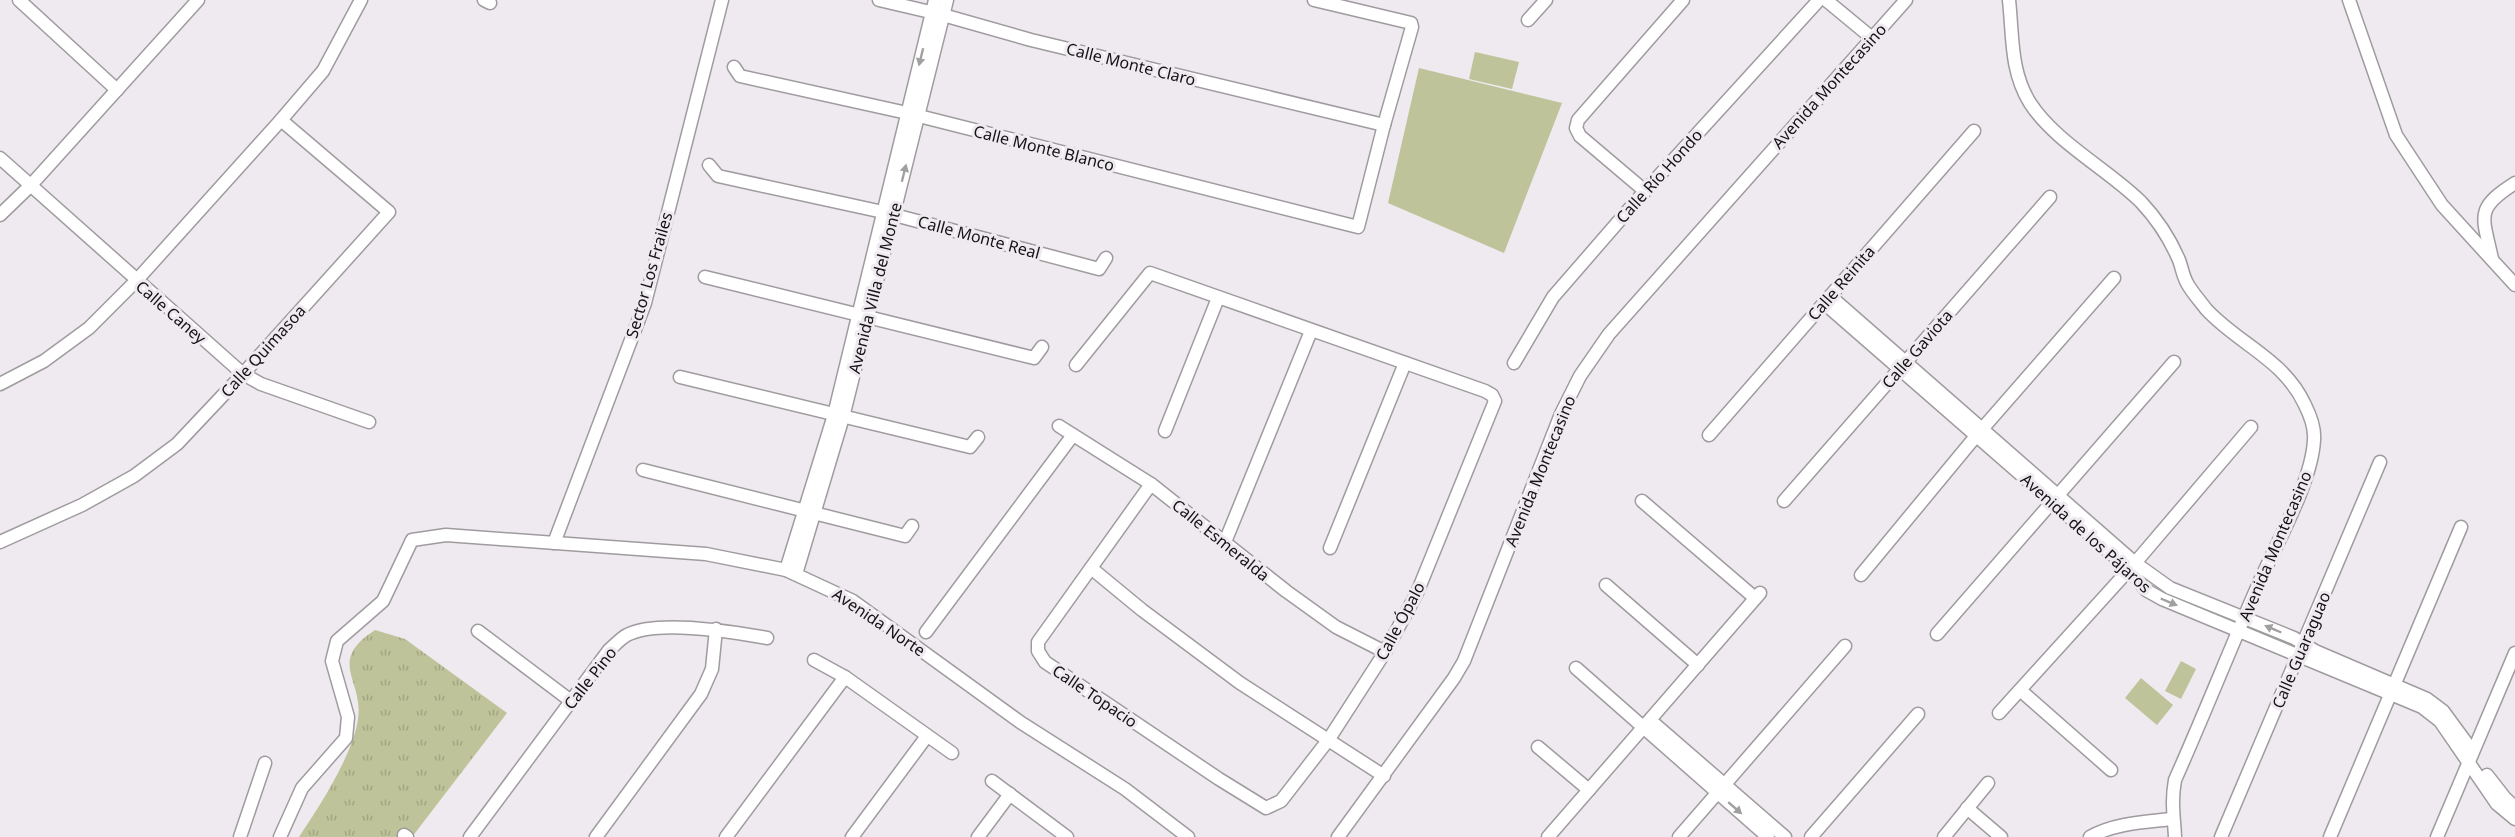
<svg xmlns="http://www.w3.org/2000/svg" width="2515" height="837" font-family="'Noto Sans',sans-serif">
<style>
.grass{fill:#bec399}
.park{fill:url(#park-tufts)}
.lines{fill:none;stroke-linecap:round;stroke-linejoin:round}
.minor-casing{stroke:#9f9b9f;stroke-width:15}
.minor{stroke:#fff;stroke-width:12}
.oneway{fill:#a1a0a1}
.labels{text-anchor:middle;stroke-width:6;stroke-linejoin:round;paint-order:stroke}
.street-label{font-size:16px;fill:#141214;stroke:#eeeaef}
</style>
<defs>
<pattern id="park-tufts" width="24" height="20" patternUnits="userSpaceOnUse" patternTransform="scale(1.5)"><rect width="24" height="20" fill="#bec399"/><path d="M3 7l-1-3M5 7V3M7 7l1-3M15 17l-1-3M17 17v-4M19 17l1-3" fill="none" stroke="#a2a683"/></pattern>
</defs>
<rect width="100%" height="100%" fill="#eeeaef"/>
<!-- grass -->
<g class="grass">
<polygon points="1475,52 1519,62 1512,89 1469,79"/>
<polygon points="1419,68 1562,103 1504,253 1388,203"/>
<polygon points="2181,661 2196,669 2181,699 2165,691"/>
<polygon points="2141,678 2173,705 2157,725 2125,698"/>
</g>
<!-- park -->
<path class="park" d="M375 630 405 639 507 713 412 837H299C319 807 353 755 358 719 364 680 326 662 375 630Z"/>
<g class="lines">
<!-- minor casing -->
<g class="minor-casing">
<g id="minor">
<polyline points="19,0 117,90"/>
<polyline points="484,0 490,3"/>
<polyline points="879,0 943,15 1031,40 1384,125"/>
<polyline points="1826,0 1872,38"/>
<path d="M2009 0C2013 36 2010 71 2030 103 2055 142 2109 170 2141 202 2157 219 2170 239 2179 260 2182 268 2183 276 2187 283 2191 291 2200 301 2206 309 2238 344 2284 359 2305 405 2310 415 2315 429 2314 440 2312 482 2276 544 2259 583 2230 649 2204 715 2175 780 2171 802 2174 816 2175 837"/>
<polyline points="2349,0 2396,135 2442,205 2515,285"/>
<polyline points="1528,20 1546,0"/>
<polyline points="734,67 740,76 907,113 1358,227 1384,125 1412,27 1411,23 1314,0"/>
<polyline points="0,158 243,374 261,384 369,422"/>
<polyline points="709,165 718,176 883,212 1099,269 1106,258"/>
<polyline points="1645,191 1580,136 1576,128 1578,120 1683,0"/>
<polyline points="0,215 31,185 198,0"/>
<path d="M2492 259C2483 216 2474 209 2515 183"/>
<polyline points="705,277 1034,358 1042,347"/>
<polyline points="1830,296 2135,563 2170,588 2294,638 2315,651 2427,699 2443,711 2468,745"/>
<polyline points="1824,303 2129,569 2146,590 2162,599 2422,707 2440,721 2497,804 2515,819"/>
<polyline points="1514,363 1553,297 1645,191 1819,0"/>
<polyline points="1076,365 1150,273 1485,391 1492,395 1495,401 1417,593 1385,652 1329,739 1281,801 1266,808 1219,779 1045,662 1038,651 1038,642 1151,484"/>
<polyline points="680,377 970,447 978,437"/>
<polyline points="0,384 44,361 89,328 136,281 281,120 323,71 361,0"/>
<polyline points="1059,426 1151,484 1286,591 1336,627 1385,652"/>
<polyline points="1165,431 1218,298"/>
<polyline points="1709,435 1974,131"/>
<polyline points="643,470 905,536 912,526"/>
<polyline points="1642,501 1755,598"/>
<polyline points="1784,501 2050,197"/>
<polyline points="0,542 82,505 134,476 177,444 243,374 389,212 281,120"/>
<polyline points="1225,542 1311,331"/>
<polyline points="554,543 645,303 722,0"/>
<polyline points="1330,548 1405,363"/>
<polyline points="1091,568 1142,610 1240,683 1384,776"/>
<polyline points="786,570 834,415 935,0"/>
<polyline points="796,574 843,417 947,0"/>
<polyline points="1861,575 1976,436 2114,278"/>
<polyline points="1606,585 1698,665"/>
<polyline points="478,631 571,701"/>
<polyline points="926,632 1073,435"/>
<polyline points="1937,634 2174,362"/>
<polyline points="814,660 845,677 952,753"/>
<polyline points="1576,668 1768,837"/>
<polyline points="2020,690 2111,770"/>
<polyline points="1999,713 2135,563 2251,427"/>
<polyline points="1650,720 1785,837"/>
<polyline points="1538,747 1589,790"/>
<polyline points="2487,775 2505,798 2515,807"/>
<polyline points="992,781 1067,837"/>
<polyline points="1967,808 2001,837"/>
<polyline points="404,835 407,837"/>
<polyline points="240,837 265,763"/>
<polyline points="280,837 302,788 346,738 348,717 332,661 337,641 383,601 412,540 446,535 706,554 786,570 853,601 1020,722 1125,789 1188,837"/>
<path d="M470 837 609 650C615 645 621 638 627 635 657 619 734 632 767 638"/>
<polyline points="596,837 701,694 712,669 716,629"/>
<polyline points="726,837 845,677"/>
<polyline points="852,837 927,736"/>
<polyline points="978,837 1010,794"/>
<polyline points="1338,837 1454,678 1464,661 1561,414 1580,376 1609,334 1906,0"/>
<polyline points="1548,837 1760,593"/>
<polyline points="1679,837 1845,646"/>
<polyline points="1811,837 1918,714"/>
<polyline points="1944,837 1988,783"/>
<path d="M2090 837C2114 823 2145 822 2172 819"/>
<polyline points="2221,837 2380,462"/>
<polyline points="2330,837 2461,527"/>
<polyline points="2437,837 2515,653"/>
</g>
</g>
<!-- minor -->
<use href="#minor" class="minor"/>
</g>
<!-- one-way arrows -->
<defs><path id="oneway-solid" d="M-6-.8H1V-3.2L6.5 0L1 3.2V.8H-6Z" transform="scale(1.5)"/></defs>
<g class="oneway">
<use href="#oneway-solid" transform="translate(921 57) rotate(104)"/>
<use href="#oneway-solid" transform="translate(904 173) rotate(-76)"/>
<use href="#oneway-solid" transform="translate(2169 602) rotate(23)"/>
<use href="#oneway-solid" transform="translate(2273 629) rotate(-157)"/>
<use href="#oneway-solid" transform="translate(1735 808) rotate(41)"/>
</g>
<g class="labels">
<!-- street labels -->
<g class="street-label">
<text transform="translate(1131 64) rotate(14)" y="6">Calle Monte Claro</text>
<text transform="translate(1829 86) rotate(-48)" y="6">Avenida Montecasino</text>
<text transform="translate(1044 148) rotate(14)" y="6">Calle Monte Blanco</text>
<text transform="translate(1659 176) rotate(-48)" y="6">Calle Río Hondo</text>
<text transform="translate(979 237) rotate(15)" y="6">Calle Monte Real</text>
<text transform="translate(649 275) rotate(-74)" y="6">Sector Los Frailes</text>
<text transform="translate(1841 283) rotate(-49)" y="6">Calle Reinita</text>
<text transform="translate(875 288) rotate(-76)" y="6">Avenida Villa del Monte</text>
<text transform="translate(171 312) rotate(41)" y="6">Calle Caney</text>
<text transform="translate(1917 349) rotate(-49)" y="6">Calle Gaviota</text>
<text transform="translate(263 351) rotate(-48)" y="6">Calle Quimasoa</text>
<text transform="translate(1540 471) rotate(-68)" y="6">Avenida Montecasino</text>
<text transform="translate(2086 533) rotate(42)" y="6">Avenida de los Pájaros</text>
<text transform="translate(1221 540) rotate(39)" y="6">Calle Esmeralda</text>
<text transform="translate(2275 546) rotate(-67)" y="6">Avenida Montecasino</text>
<text transform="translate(1400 621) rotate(-62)" y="6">Calle Ópalo</text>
<text transform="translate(879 622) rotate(34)" y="6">Avenida Norte</text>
<text transform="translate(2301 650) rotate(-67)" y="6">Calle Guaraguao</text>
<text transform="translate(590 678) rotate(-52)" y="6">Calle Pino</text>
<text transform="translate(1095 696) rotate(34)" y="6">Calle Topacio</text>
</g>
</g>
</svg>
